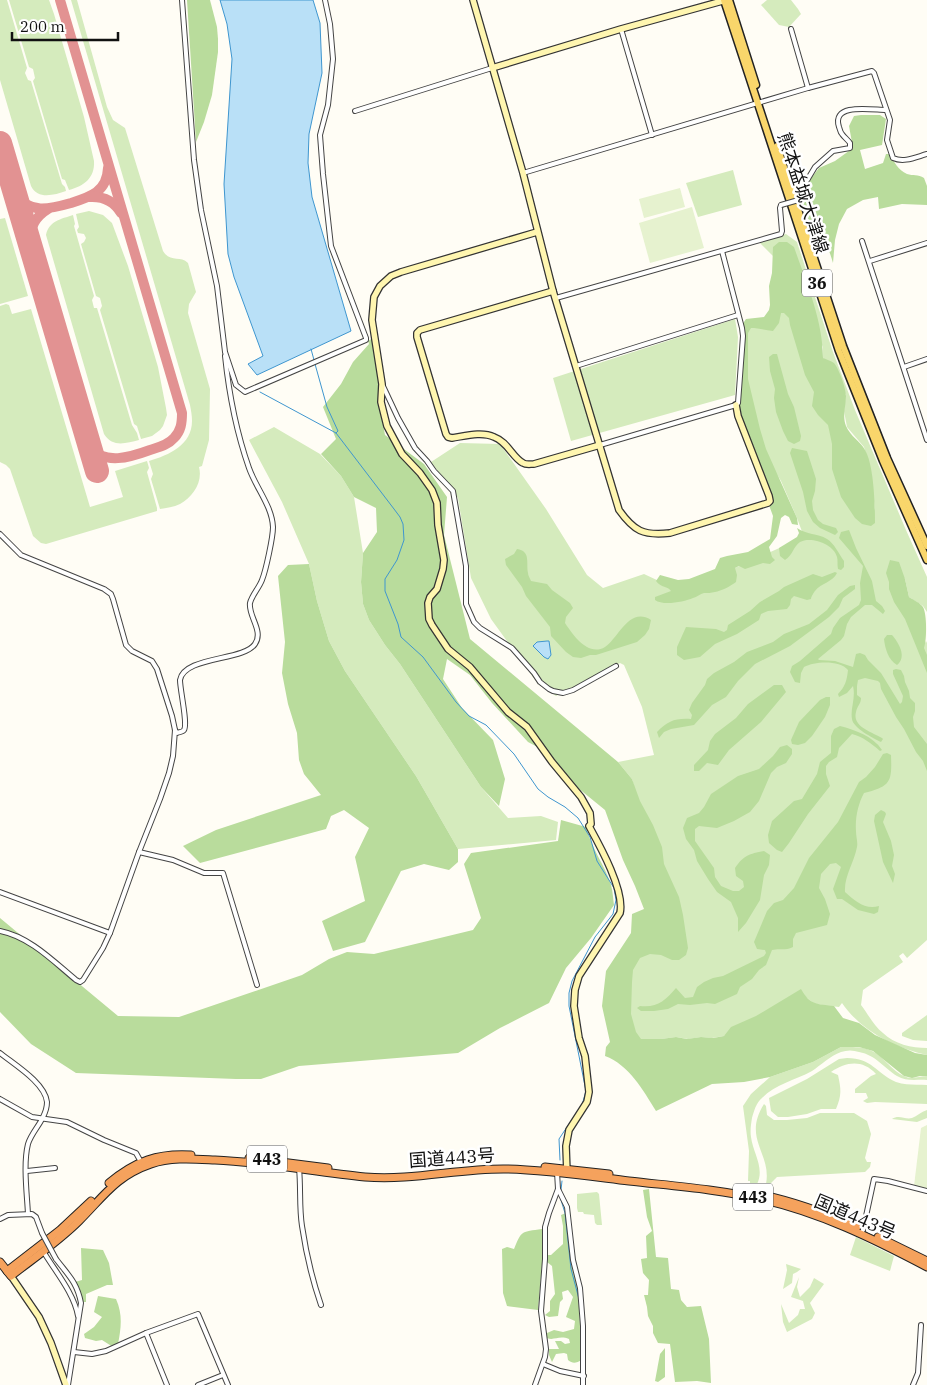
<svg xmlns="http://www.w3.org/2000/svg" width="927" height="1385" font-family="'IBM Plex Serif','Noto Sans JP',serif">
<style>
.green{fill:#d5ebbd}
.forest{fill:#b9dc9c}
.pitch{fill:#e6f2cf}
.water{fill:#b9e0f7;stroke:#3f96cf}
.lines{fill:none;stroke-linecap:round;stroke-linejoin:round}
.stream{stroke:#3f96cf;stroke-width:1}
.taxiway{stroke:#e29292;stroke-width:10}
.runway{stroke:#e29292;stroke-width:24}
.street-casing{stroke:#444;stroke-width:6}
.secondary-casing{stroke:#333;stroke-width:8}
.primary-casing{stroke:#222;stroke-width:9}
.highway-casing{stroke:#222;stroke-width:9}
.street{stroke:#fff;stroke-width:4}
.secondary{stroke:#fff6b0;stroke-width:5.5}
.primary{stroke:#f9d66b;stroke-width:6}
.highway{stroke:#f5a25d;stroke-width:7}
.street-bridge-casing{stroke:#444;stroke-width:6;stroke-linecap:butt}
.street-bridge{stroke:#fff;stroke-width:4}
.labels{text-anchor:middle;stroke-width:5;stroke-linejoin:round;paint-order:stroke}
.shield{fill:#fff;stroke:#585858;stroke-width:1}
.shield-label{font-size:16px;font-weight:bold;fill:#111}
.street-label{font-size:18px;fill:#111;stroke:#fff}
</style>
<rect width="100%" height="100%" fill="#fffdf5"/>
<!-- green -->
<g class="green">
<path d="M0 0H7L27 68 25 73 28 80 31 81 62 184 65 187 66 191C54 195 38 200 31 186L0 80Z"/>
<path d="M9 0H49L54 14 84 117 94 161C95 178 84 186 69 190L65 180 62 179 33 81 35 78 33 69 29 67Z"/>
<path d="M71 0H77L107 107 113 120 125 128 163 251C170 263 180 255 188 263L196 292 189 304 188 313 210 389 209 440 202 466 199 467C203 482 193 497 180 504 174 507 166 508 160 509L151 479 153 474 149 461C169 455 192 445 192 421 192 416 191 410 190 405Z"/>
<polygon points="767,0 791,0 798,9 801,14 789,27 779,25 761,5"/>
<polygon points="733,170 742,205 698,217 686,183"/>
<polygon points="89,211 103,215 112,223 128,266 158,367 166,408 167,415 163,426 160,430 152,436 141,439 137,426 134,424 100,310 102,306 100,298 96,296 81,244 84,242 86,238 84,234 78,233 77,230 79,227 76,214"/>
<path d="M73 215 75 224 74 226 94 296 92 300 94 308H97L132 425 137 433 139 440C126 443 113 448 104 434L46 235C49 221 61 219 73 215Z"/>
<polygon points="5,218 28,296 0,304 0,219"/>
<path d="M786 234 797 242 833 352 855 410 906 530 927 577V612L923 606 909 597 905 579 891 560 926 643 927 641V940L907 958 903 953 899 956 903 962 863 990 861 1005C868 1014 874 1026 883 1033 894 1044 912 1048 927 1048V1055C895 1048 861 1031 842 1003L839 1007 814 1004 805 996 724 1036 712 1038 701 1037 688 1039 676 1037 661 1039 626 1040 627 952 677 947 632 779 618 762 654 755 642 707 624 665 620 663 556 696 538 684 491 619 471 578 458 498 431 462 460 443 500 444 546 509 587 575 603 588 644 574 674 588 688 589 804 537 797 518 781 481 752 432 745 407 746 325 757 324 781 304 795 311 875 511 871 472 864 447 847 427 844 411 846 395 823 358V347L773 247V256L759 242Z"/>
<polygon points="6,304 9,305 12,314 31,309 90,507 123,497 115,471 147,461 149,468 147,472 157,508 157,511 46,544 41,543 33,536 10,469 6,465 0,462 0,306"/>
<polygon points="735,319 738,337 735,395 571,441 553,378"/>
<polygon points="274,427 320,454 341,476 354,497 363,553 361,582 363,604 369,620 385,645 400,664 481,787 508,818 541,816 558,822 556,840 458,849 416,776 345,671 329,641 317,601 309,564 282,502 249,440"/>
<polygon points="927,1015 927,1041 913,1040 902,1036 902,1033"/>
<path d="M841 1047C851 1047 863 1046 872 1051 883 1056 892 1071 904 1076 911 1080 919 1076 927 1076V1080C917 1079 907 1082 897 1076 884 1068 876 1055 859 1052 853 1050 847 1050 841 1052 830 1056 821 1065 812 1071 796 1080 775 1084 762 1098 756 1103 754 1111 752 1118 751 1124 750 1131 751 1137 753 1153 765 1168 757 1184H750V1181H748L749 1151 743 1106 751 1094 770 1077 813 1062Z"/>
<path d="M847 1058C872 1058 876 1073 896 1082 907 1086 916 1084 927 1085V1104L875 1102 867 1103 863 1101 868 1098 866 1093H855V1089L871 1076 876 1074C862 1059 846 1062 831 1072L838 1075C841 1089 842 1095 836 1109H821L807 1114 788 1117H778L771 1111 769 1098 807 1079 839 1059Z"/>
<path d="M764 1104 766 1106 767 1115 774 1120H787L807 1118 820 1113H854L867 1121 871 1134 865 1158 867 1162H871L870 1167 865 1172 777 1177 770 1184H766C772 1153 742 1139 764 1104Z"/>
<path d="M927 1110V1118L917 1122 892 1119C899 1114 905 1120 912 1118 917 1116 921 1112 927 1110Z"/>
<polygon points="597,1192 599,1194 602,1225 597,1225 595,1223 594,1215 584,1214 583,1212 578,1212 577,1208 577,1194"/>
<polygon points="856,1237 894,1256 890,1271 850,1255"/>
<polygon points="786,1264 801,1269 797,1272 793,1274 792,1283 783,1289 787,1270"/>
<polygon points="799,1277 797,1287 800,1297 810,1287 814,1278 824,1284 810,1303 815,1313 812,1319 787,1332 783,1322 781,1304 789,1323 798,1315 800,1309 805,1309 803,1301 791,1297"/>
</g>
<!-- forest -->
<g class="forest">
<polygon points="187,0 210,0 217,27 218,39 218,52 212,95 204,122 196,142"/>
<path d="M861 115H880L886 119 882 145 860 150 865 169 883 163 886 154H890C894 162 898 170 907 174 913 176 918 174 924 178L927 186V205L902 204 879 209 878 197 863 200 847 209 839 224 835 240 833 263C830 252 826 243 820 233 812 220 804 220 802 203L806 199 809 181 819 168 835 161 853 148 849 126 854 116Z"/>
<path d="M779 242H787L794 247C806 282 823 320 823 358 826 359 831 361 834 363 839 369 846 388 846 396 846 406 842 416 846 426 850 436 861 442 865 450 874 465 875 505 875 523L871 526 862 524 855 518 841 497 832 469V444L828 425 818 415 812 406 814 392 805 375 790 325 789 318 784 313H781L779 323 773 331C766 330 758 328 751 328L748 333V379L760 429 766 449 797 518 798 525 792 524 789 517 785 515 781 518 777 536 769 547 772 557 775 560 770 564 763 563 745 569 739 566 735 568 737 575 736 582C731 586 721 591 715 592 711 593 708 593 704 593 700 594 697 597 693 598 684 602 663 606 655 600V597L671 591C668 586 661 588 656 581L660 575 678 580 689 579 715 569 720 558 727 556 748 552 770 539 773 516 735 413 742 325 746 319 764 317 769 310 770 305 769 286 772 273 773 247Z"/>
<path d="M373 338 379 380 378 398 385 435 424 464 447 497 444 535 470 639 618 762 632 779 640 801 653 825 662 847 664 864 679 897 683 915 688 948 686 955 679 960H672L661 955 650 954 640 958 633 970 632 982 631 1014 636 1032 641 1039H661L676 1037 687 1039 701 1037 713 1038 724 1036 731 1027 756 1016 801 989C810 1005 817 1004 834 1006L843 1018 859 1023 875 1035 915 1053 927 1055V1076H920L912 1078 904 1076 873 1051 859 1047H841L813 1062 770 1077 744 1082 712 1084 656 1111C643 1090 629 1065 605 1056L606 1047 610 1042 602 1006 606 971 631 933 632 914 644 909 635 886 623 860 605 810 578 788 549 753 528 742 492 703 470 675 447 659 443 679 462 708 493 740 505 779 499 806 481 787 400 664 385 645 369 620 363 604 361 582 363 553 377 532 376 508 354 497 341 476 321 454 336 439 323 407 341 384 353 362 369 344 368 341Z"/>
<polygon points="773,354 777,354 788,394 794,407 801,436 800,441 794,444 788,441 783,431 776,412 774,398 775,389 770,371 769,357"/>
<polygon points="792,448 807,451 816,479 815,491 812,501 813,510 818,520 823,524 836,528 838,532 835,535 820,528 813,522 807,511 803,492 790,453"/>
<path d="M797 528C807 535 817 533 827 539 834 543 839 554 844 561V567L841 570 838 569C837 565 838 560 837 557 834 544 811 536 800 542 793 547 793 555 785 560L780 556 779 548 797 537 799 533Z"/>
<path d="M849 530 856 548 872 581 876 601 882 606 885 611 883 614 872 605H865L851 617 847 624 844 636 841 640 818 659 819 660 835 661 853 667 856 654 860 653 865 655 868 660 881 673 900 704 902 702 903 696 893 674V670L896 669 901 670 904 676 905 682 909 691 910 698 915 703V711L913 717 914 727 927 744V771L923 761 916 752 904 729 896 717 881 689 880 683 878 681 865 678 858 680 857 686V695L861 698C861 704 857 706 856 712 852 727 872 732 882 738L883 739 881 742C873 738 853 728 852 719 850 709 856 698 853 686L847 693 839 697 838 694C845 687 847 680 848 670 840 660 815 661 804 667L801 673 800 683 795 682 790 672 792 666 800 661 831 634 833 628 840 618 859 605 861 600 860 583 863 566 839 538 841 532Z"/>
<path d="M517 549C531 551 526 563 528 573 528 576 530 578 531 581L547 584 552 590 570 603 573 608 566 617 565 623C573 635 588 657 605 647 618 639 629 606 651 620L649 629 645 635 637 642 596 655H590L581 658 573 657 566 652 551 636 550 627 526 596 522 587 506 565 505 559 514 554Z"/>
<path d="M890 560 899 562 905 579 909 597C914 600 920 603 923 607 927 614 927 640 924 648L927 655V673L905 619 894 602 889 589V582L886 573Z"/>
<polygon points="309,564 317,601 329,641 345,671 416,776 458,849 458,862 449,870 424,864 401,871 365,942 333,951 322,921 365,901 355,857 369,828 344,810 331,816 326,829 200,863 183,846 216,830 321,795 304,774 299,760 297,733 288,704 282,673 285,642 278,576 288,565"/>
<path d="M835 572 837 573C833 582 821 583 815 591 814 592 811 597 811 599L807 600 794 596 791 599 790 605 787 609 768 611 761 614 759 620 737 634 715 644 700 657 684 660 677 655V647L686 627 716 629 724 632 727 630 728 625 750 611 760 602 779 591 784 587 813 574 822 577Z"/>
<path d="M855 585V589L843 598 839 607 829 617 813 629 790 646 755 664 738 681 726 697 712 705 694 725 671 729 664 732 659 738 657 732C668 721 675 718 691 719L692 715 689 710 692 703 705 685 707 679 714 673 734 662 747 652 773 642 784 634 809 624 827 610 838 595 850 586Z"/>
<path d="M887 635H892C899 643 907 657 897 665 888 660 885 648 884 639Z"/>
<polygon points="774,685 782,685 786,692 761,722 729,750 718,765 707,763 699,771 694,771 694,765 708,750 710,741 715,734 736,718 748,704"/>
<polygon points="826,697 830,697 830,705 825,717 812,736 805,743 798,745 792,744 791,740 799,722 820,700"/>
<path d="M840 726C855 730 873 736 882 750L880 751C871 743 863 737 852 734L839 748 837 757 829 762 826 766V774L830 786 808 814 789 843 782 852 777 850 769 843 768 835 772 821 794 801 802 799 817 774 820 762 831 753V736L834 729Z"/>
<path d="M787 745 792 749V754L786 763 777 767 771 773 759 801 750 812 734 821 717 828 699 826 695 829V841L714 868 715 877 721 886 733 891H739L744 887 743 881 736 876 735 868C744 855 749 854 764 851L770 855 769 865 764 875 760 900 746 923 738 932V918L731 902 717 892 708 879 697 861 694 850 686 839 683 828 687 818 699 813 704 807 711 794 738 776 759 769 773 756 780 747Z"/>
<path d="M887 753 891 755C892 782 891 786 864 793 858 804 855 818 856 831 856 837 858 842 857 847 854 863 844 876 845 892 855 901 865 910 879 906L878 912 874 914 858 910 842 899H837L833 889 841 867 836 863 830 864 821 874 819 888 825 899 830 914 827 925 796 933 793 939V947C785 951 780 948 772 950L766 965 759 970 752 979 740 987 737 994 715 1004 707 1003 690 1005 678 1004 668 1009 654 1011H641L637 1008 640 1006C657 1008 665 1001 676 988L685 998 693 997 697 987 704 982 713 978 723 976 764 956 766 953 765 950 757 949 754 942 767 911 774 903 783 900 794 888 809 858 838 822 859 782 866 777 875 767 883 754Z"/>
<polygon points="881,810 885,812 886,814 883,822 891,841 894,855 892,866 895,874 893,883 883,862 874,821 875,815"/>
<path d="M561 820 586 827C591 848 605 865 611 885 613 892 613 899 614 905L591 938 566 968 549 1003 500 1028 458 1053 299 1066 261 1079H236L76 1073 31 1044 0 1012V918L118 1016 179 1017 302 975 329 959 347 952 374 954 473 930 481 918 464 864 471 853 558 841Z"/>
<polygon points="649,1189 656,1257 668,1258 671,1289 679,1290 681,1300 687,1307 701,1306 709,1339 711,1383 697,1381 675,1382 670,1344 658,1343 653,1333 653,1326 648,1316 647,1307 644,1295 648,1295 649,1280 643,1273 641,1259 647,1258 646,1236 652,1231 647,1217 643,1190"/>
<path d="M566 1213 571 1263 578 1289 582 1360C576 1363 573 1364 568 1360L567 1354 564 1353 556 1354 552 1362 549 1355V1349H559L555 1341H561L565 1344 570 1343 569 1339C559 1335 554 1341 547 1338V1333L554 1330 563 1332 574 1329 575 1321 566 1317 573 1297 568 1290 562 1292 563 1299 560 1302 558 1316 549 1317 545 1315 550 1311V1301L555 1294 552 1266 547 1262V1255H551L563 1244V1226L561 1215Z"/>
<path d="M542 1229 543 1253 538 1310 507 1306 503 1293 502 1249 507 1247 514 1249C522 1230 521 1232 542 1229Z"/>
<polygon points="81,1248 103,1250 109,1263 113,1285 107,1285 86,1294 86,1302 82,1302 75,1282 82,1280"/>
<path d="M98 1296 116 1299C123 1315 121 1328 118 1344L113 1347 102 1340 96 1341 85 1338 84 1334 94 1327 102 1317 94 1312Z"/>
<polygon points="665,1348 665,1377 658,1382 655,1381 660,1354"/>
</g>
<!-- pitch -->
<g class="pitch">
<polygon points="680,188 685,207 644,218 639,199"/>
<polygon points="692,207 704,248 650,263 639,223"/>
<polygon points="927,1125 927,1190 914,1186 921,1128"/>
</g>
<!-- water -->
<g class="water">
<polygon points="220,0 313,0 320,23 322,73 309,134 308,163 312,197 351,331 257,375 248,364 263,356 234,277 228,254 224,184 232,59 227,24"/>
<polygon points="547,641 549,641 551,655 548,659 544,657 533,646 537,642"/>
</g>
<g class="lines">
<!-- stream -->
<g class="stream">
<polyline points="311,349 314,360"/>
<polyline points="315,364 327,407 338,431 336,433"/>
<polyline points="260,392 336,433 394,509 400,517 403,524 404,540 397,560 385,579 385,591 398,624 401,637 423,657 456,702 469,716 486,725 514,754 538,789 548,797 565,807 578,818 590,837 597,861 614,888 616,900 613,914 595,937 572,981 569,993 569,1006 586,1091 582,1105"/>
<polyline points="560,1160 559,1139 571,1121"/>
<polyline points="561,1190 562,1181"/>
<polyline points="561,1200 565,1213 571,1269 579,1299"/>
<polyline points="581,1385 581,1379"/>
</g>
<!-- taxiway -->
<g class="taxiway">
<path d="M60 0 182 413C182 423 181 431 174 438 168 445 159 447 150 450 131 457 104 466 89 446"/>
<path d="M15 193C29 215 50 209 71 203 90 197 107 192 108 168"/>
<path d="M89 197C103 196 114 201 121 213"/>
<path d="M29 241C31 226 35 217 48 209"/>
</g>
<!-- runway -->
<polyline class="runway" points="0,143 97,471"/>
<!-- street casing -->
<g class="street-casing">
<g id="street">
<polyline points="182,0 194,160 201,210 217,286 225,352 236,385 245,392 366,340 366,338 331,246 323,174 320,135 328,105 333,59 330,24 325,0"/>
<polyline points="621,29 652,135"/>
<polyline points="791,29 808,88"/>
<polyline points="355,111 492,68"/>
<path d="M523 173 808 88 872 71 874 73 890 120 887 140 893 158C904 163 916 157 927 154"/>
<path d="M802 199 804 197 806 182 815 167 833 151 850 148V143C848 140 844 137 842 134 840 132 840 129 839 127 831 102 873 110 886 110"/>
<polyline points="862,241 927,440"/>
<polyline points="870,261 927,243"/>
<polyline points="556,298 781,234 782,231 780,208 781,205"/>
<polyline points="576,366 738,315"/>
<polyline points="904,367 927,359"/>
<polyline points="383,386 398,418 415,448 427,461 434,471 453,491 466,566 466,604 474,622 480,628 512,648 534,673 540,682 549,689 553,691 563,693 573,690 616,666"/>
<polyline points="600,445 736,405 738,403 743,336 742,328 722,251"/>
<path d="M0 534 21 555 104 589 111 594 113 599 126 645 132 651 152 661 157 669 172 716 175 730 173 756 169 773 160 799 139 852 110 933 103 948 83 980 80 982 76 980C53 961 30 937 0 931"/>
<path d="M175 730 177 733C179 732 183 732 184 730 188 724 180 690 180 680 184 656 244 661 255 644 264 631 248 616 250 603 252 595 259 588 262 580 266 570 273 537 273 527 272 506 256 488 249 468 236 431 229 394 225 356"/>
<polyline points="139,852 173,860 204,873 223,873 257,985"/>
<polyline points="0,892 110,933"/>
<path d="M0 1053C15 1065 45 1083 47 1102 47 1107 45 1113 43 1117 39 1126 31 1134 28 1144 23 1164 27 1194 28 1214"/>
<polyline points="0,1099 32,1117 67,1122 104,1140 136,1153 141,1162"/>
<path d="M299 1168C301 1188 299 1207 302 1226 306 1253 312 1279 321 1305"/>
<polyline points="27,1171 55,1168"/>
<polyline points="558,1189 567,1207 573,1260 580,1288 583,1326 583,1385"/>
<polyline points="0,1219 8,1215 32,1214 36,1217 42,1233"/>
<polyline points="861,1233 863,1230 874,1179 888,1181 927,1191"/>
<path d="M43 1251C55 1271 74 1293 78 1316"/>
<path d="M56 1259C68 1275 77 1282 81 1303L68 1385"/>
<polyline points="146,1333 167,1385"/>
<polyline points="74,1352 92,1354 106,1351 146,1333 198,1314 228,1385"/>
<polyline points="543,1364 560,1371 584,1376"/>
<polyline points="198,1385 223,1375"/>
<polyline points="535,1385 545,1357 546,1349 541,1311 545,1259 545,1227 549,1213 558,1189 557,1172"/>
<polyline points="913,1385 918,1373 921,1325"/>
</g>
</g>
<!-- secondary casing -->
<g class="secondary-casing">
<g id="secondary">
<path d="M473 0 523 173 553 291 619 510C634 531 643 536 670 533L768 503 770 501 769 496 738 416 736 405"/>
<polyline points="492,68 621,29 726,0"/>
<path d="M537 232 401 272 391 276 380 286 374 297 372 320 382 384 381 402 387 426 402 454 420 473 432 490 437 503 438 525 444 560 443 569 437 589 430 597 428 603 429 619 432 625 448 649 470 667 508 712 527 727 552 762 581 797 590 813 591 824 589 826C600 846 625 891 620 913L579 976 575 990 574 1006 579 1038 585 1056 589 1092 587 1102 569 1130 566 1146 567 1173"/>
<path d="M553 291 420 330 417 333V337L446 434 448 437 452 438C465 436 482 431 494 437 508 442 512 457 523 463 526 465 530 464 534 464L600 445"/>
<polyline points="11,1276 39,1317 51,1343 66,1385"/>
</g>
</g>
<!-- primary casing -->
<g class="primary-casing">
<g id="primary">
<polyline points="724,0 839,351 883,461 927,560"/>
<polyline points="729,0 756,85"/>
<polyline points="777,146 843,346 887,458 927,546"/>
</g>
</g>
<!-- highway casing -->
<g class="highway-casing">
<g id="highway">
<polyline points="249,1158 328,1168"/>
<polyline points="545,1167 609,1174"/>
<path d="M109 1183C135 1161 158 1153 191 1155"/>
<path d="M741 1191C782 1197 819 1210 857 1227"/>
<polyline points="878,1237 927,1261"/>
<path d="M0 1262 11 1276C34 1258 59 1241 79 1221 104 1196 116 1176 151 1164 171 1157 194 1159 215 1160 265 1162 315 1172 365 1177 413 1181 460 1168 507 1169 548 1170 588 1176 629 1181 673 1186 717 1189 760 1199 819 1212 874 1239 927 1267"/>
<polyline points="7,1271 60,1230 91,1201"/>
</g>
</g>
<!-- street -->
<use href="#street" class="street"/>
<!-- secondary -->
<use href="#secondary" class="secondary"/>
<!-- primary -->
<use href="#primary" class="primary"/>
<!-- highway -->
<use href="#highway" class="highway"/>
<!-- street-bridge casing -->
<g class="street-bridge-casing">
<g id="street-bridge">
<polyline points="781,205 802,199"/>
<polyline points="42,1233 56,1259"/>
</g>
</g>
<!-- street-bridge -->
<use href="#street-bridge" class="street-bridge"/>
</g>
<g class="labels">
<!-- shield labels -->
<g class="shield">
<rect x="802" y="269.5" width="30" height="27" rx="4"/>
<rect x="247" y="1145.5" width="40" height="27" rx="4"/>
<rect x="733" y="1183.5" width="40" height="27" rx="4"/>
</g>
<g class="shield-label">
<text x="817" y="289">36</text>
<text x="267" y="1165">443</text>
<text x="753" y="1203">443</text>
</g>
<!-- street labels -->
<g class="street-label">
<text transform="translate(803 193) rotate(72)" y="6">熊本益城大津線</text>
<text transform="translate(452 1158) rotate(-4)" y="6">国道443号</text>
<text transform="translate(855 1217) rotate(23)" y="6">国道443号</text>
</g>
</g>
<!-- scale -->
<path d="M12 32v8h106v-8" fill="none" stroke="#111111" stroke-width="2.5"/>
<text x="20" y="32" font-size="15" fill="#111111" stroke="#ffffff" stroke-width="4" paint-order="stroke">200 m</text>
</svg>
